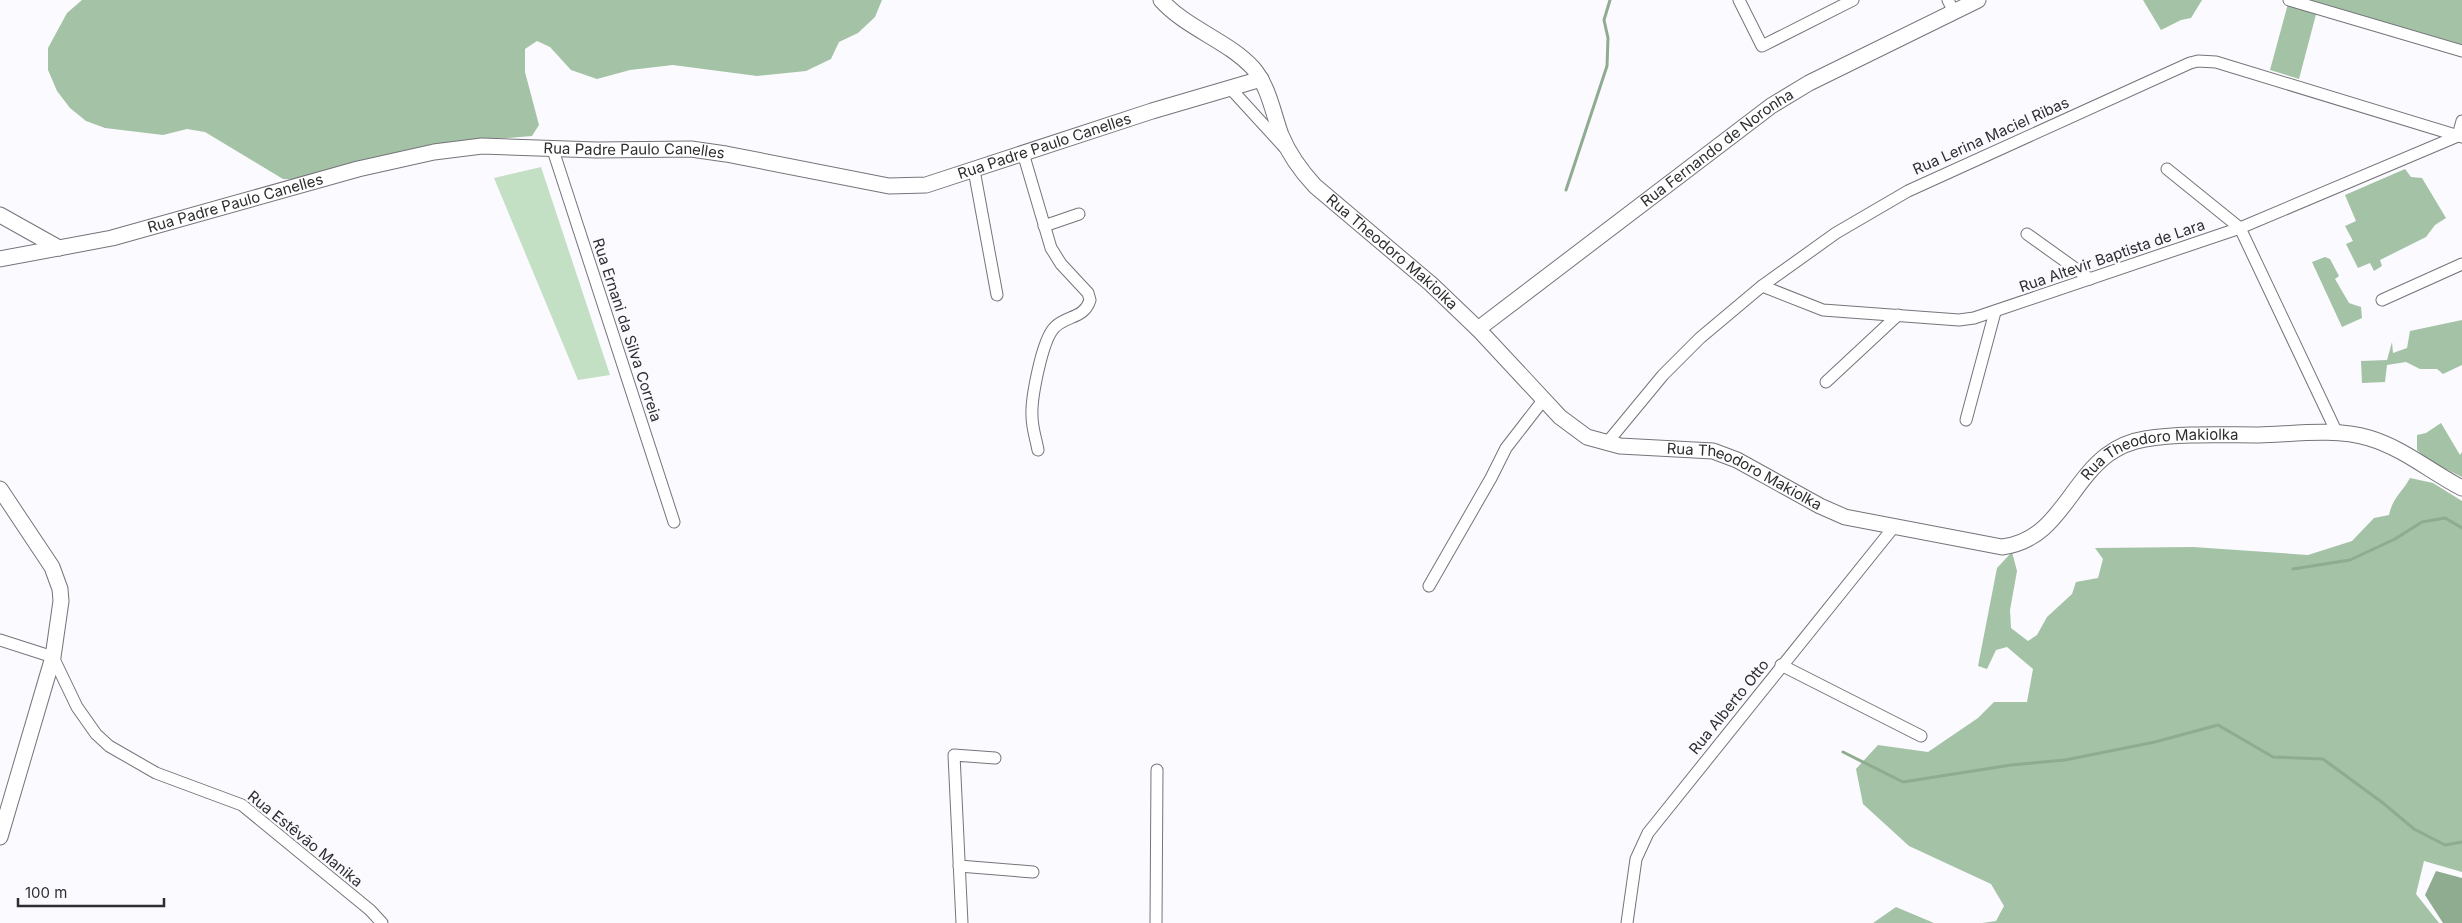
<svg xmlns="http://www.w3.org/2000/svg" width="2462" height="923" font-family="Inter,sans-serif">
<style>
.green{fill:#c3dfc4}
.forest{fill:#a4c2a5}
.water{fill:#8fac90}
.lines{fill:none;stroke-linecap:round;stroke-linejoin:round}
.stream{stroke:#8fac90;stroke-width:3}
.street-casing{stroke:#75747a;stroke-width:13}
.secondary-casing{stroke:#75747a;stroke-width:17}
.street{stroke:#fff;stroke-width:11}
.secondary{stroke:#fff;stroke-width:15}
.labels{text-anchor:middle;stroke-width:4.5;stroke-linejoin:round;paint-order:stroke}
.street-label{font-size:15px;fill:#2e2e30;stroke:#fbfafe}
</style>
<rect width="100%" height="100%" fill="#fbfafe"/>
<!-- green -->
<polygon class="green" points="541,167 610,375 578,380 494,178"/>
<!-- forest -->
<g class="forest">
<polygon points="82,0 882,0 875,17 858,33 839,42 831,59 806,71 757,76 673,65 630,70 597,79 571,70 550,47 537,41 525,49 525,72 539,125 532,136 456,142 301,180 283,179 205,132 187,129 163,135 105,128 86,121 70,108 57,91 48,70 48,48 67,13"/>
<polygon points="2143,0 2202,0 2191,18 2181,20 2161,30"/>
<polygon points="2289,0 2462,0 2462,45 2319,3 2299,79 2270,70"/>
<polygon points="2405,169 2411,177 2422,178 2446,218 2435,225 2426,237 2380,260 2382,266 2374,271 2370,263 2358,268 2346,244 2353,241 2345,226 2356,221 2345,195"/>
<polygon points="2325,257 2330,259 2339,276 2335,279 2349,303 2361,307 2362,318 2342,327 2312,262"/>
<polygon points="2462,320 2462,365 2443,374 2437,369 2420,369 2406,362 2387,365 2385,382 2362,383 2361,361 2387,360 2392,342 2393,353 2407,348 2410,331"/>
<polygon points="2441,423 2460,455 2462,452 2462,477 2428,460 2417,450 2417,435 2426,433"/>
<path d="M2410 478 2433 483 2462 501V872L2424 861 2416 894 2439 923H1982L1996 921 2004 906 1991 884 1909 846 1863 804 1856 769 1878 745 1928 752 1978 718 1994 702H2027L2033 669 2007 647 1996 650 1987 669 1978 666 1997 568 2012 552 2017 571 2010 610 2011 628 2028 641 2037 635 2047 617 2072 594 2076 582 2098 578 2103 559 2095 548 2193 547 2308 555 2352 541 2374 518 2389 515C2393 497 2401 494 2410 478Z"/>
<polygon points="1896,907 1934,923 1873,923"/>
</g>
<!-- water -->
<polygon class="water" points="2436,871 2462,878 2462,923 2443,923 2425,895"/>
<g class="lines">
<!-- stream -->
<g class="stream">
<polyline points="1566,190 1607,66 1608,38 1604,20 1610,0"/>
<polyline points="2293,569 2350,560 2395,539 2422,522 2445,518 2462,528"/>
<polyline points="1843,752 1903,782 2011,765 2065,760 2155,742 2218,725 2273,757 2323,759 2383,803 2414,829 2445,845 2462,842"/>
</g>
<!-- street casing -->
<g class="street-casing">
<g id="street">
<polyline points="1739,0 1762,46 1853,0"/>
<polyline points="1948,0 1954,12"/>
<polyline points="2289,0 2462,51"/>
<polyline points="1231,89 1284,147"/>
<polyline points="552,147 674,522"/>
<path d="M1023 153 1051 248 1061 264 1088 293 1090 300C1084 319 1067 315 1055 327 1042 339 1031 399 1032 416 1032 428 1036 439 1038 450"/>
<polyline points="2167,169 2240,228 2337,433"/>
<polyline points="974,170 997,295"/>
<polyline points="1044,226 1079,214"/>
<polyline points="2027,234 2090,279"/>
<polyline points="1762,286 1823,310 1959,320 1974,318 2240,228 2458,136 2462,121"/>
<polyline points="2382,300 2462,264"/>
<polyline points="1826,382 1898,315"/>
<polyline points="1966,420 1995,312"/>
<polyline points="1606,444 1663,375 1700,338 1762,286 1836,233 1908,191 2190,63 2198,61 2216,62 2462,137"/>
<polyline points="1429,586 1491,478 1506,448 1544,399"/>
<polyline points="0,640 53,657 77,707 96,734 109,746 156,773 242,805 370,910 382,923"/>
<polyline points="1781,665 1921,736"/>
<polyline points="959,866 1033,872"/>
<polyline points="962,923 954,755 995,758"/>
<polyline points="1156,923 1157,770"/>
<polyline points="1627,923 1636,859 1648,833 1893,528"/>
</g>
</g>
<!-- secondary casing -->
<g class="secondary-casing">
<g id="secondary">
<path id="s1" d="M1161 0C1187 29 1227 40 1253 68 1269 87 1273 113 1281 135 1289 154 1301 171 1315 186L1431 284 1478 329 1560 417 1587 437 1620 446 1713 451 1737 460 1820 506 1845 517 2002 547C2057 540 2068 485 2107 455 2118 447 2132 441 2145 439 2182 433 2222 435 2259 435 2294 434 2335 428 2369 438 2403 448 2431 472 2462 488"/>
<polyline points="0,215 59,248"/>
<path id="s2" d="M0 259 112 238 358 169 434 152 482 146 597 150 691 149 726 154 889 186 926 185 1152 111 1261 79"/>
<path id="s3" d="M1478 329 1771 106 1809 83 1978 0"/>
<polyline points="0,489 52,567 60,589 61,601 53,657 0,837"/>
</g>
</g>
<!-- street -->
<use href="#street" class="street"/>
<!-- secondary -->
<use href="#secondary" class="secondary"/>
</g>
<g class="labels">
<!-- street labels -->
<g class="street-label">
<text transform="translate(1991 136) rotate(-24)" y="5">Rua Lerina Maciel Ribas</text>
<text dy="5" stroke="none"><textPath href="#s2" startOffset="1068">Rua Padre Paulo Canelles</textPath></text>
<text dy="5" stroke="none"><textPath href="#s3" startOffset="300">Rua Fernando de Noronha</textPath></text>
<text dy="5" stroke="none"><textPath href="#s2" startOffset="648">Rua Padre Paulo Canelles</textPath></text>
<text dy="5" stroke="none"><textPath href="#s2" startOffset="242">Rua Padre Paulo Canelles</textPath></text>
<text dy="5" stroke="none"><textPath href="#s1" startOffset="351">Rua Theodoro Makiolka</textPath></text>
<text transform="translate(2112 256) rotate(-19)" y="5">Rua Altevir Baptista de Lara</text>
<text transform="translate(627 330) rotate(72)" y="5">Rua Ernani da Silva Correia</text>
<text dy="5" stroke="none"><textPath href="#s1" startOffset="1250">Rua Theodoro Makiolka</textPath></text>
<text dy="5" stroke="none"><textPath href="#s1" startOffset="785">Rua Theodoro Makiolka</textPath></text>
<text transform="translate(1729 707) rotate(-51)" y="5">Rua Alberto Otto</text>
<text transform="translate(305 839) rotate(39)" y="5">Rua Estêvão Manika</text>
</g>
</g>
<!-- scale -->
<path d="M18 898v8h146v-8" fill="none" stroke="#2e2e30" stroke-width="2.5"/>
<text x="25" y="898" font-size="15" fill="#2e2e30" stroke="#fbfafe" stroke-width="4" paint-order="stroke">100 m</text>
</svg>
